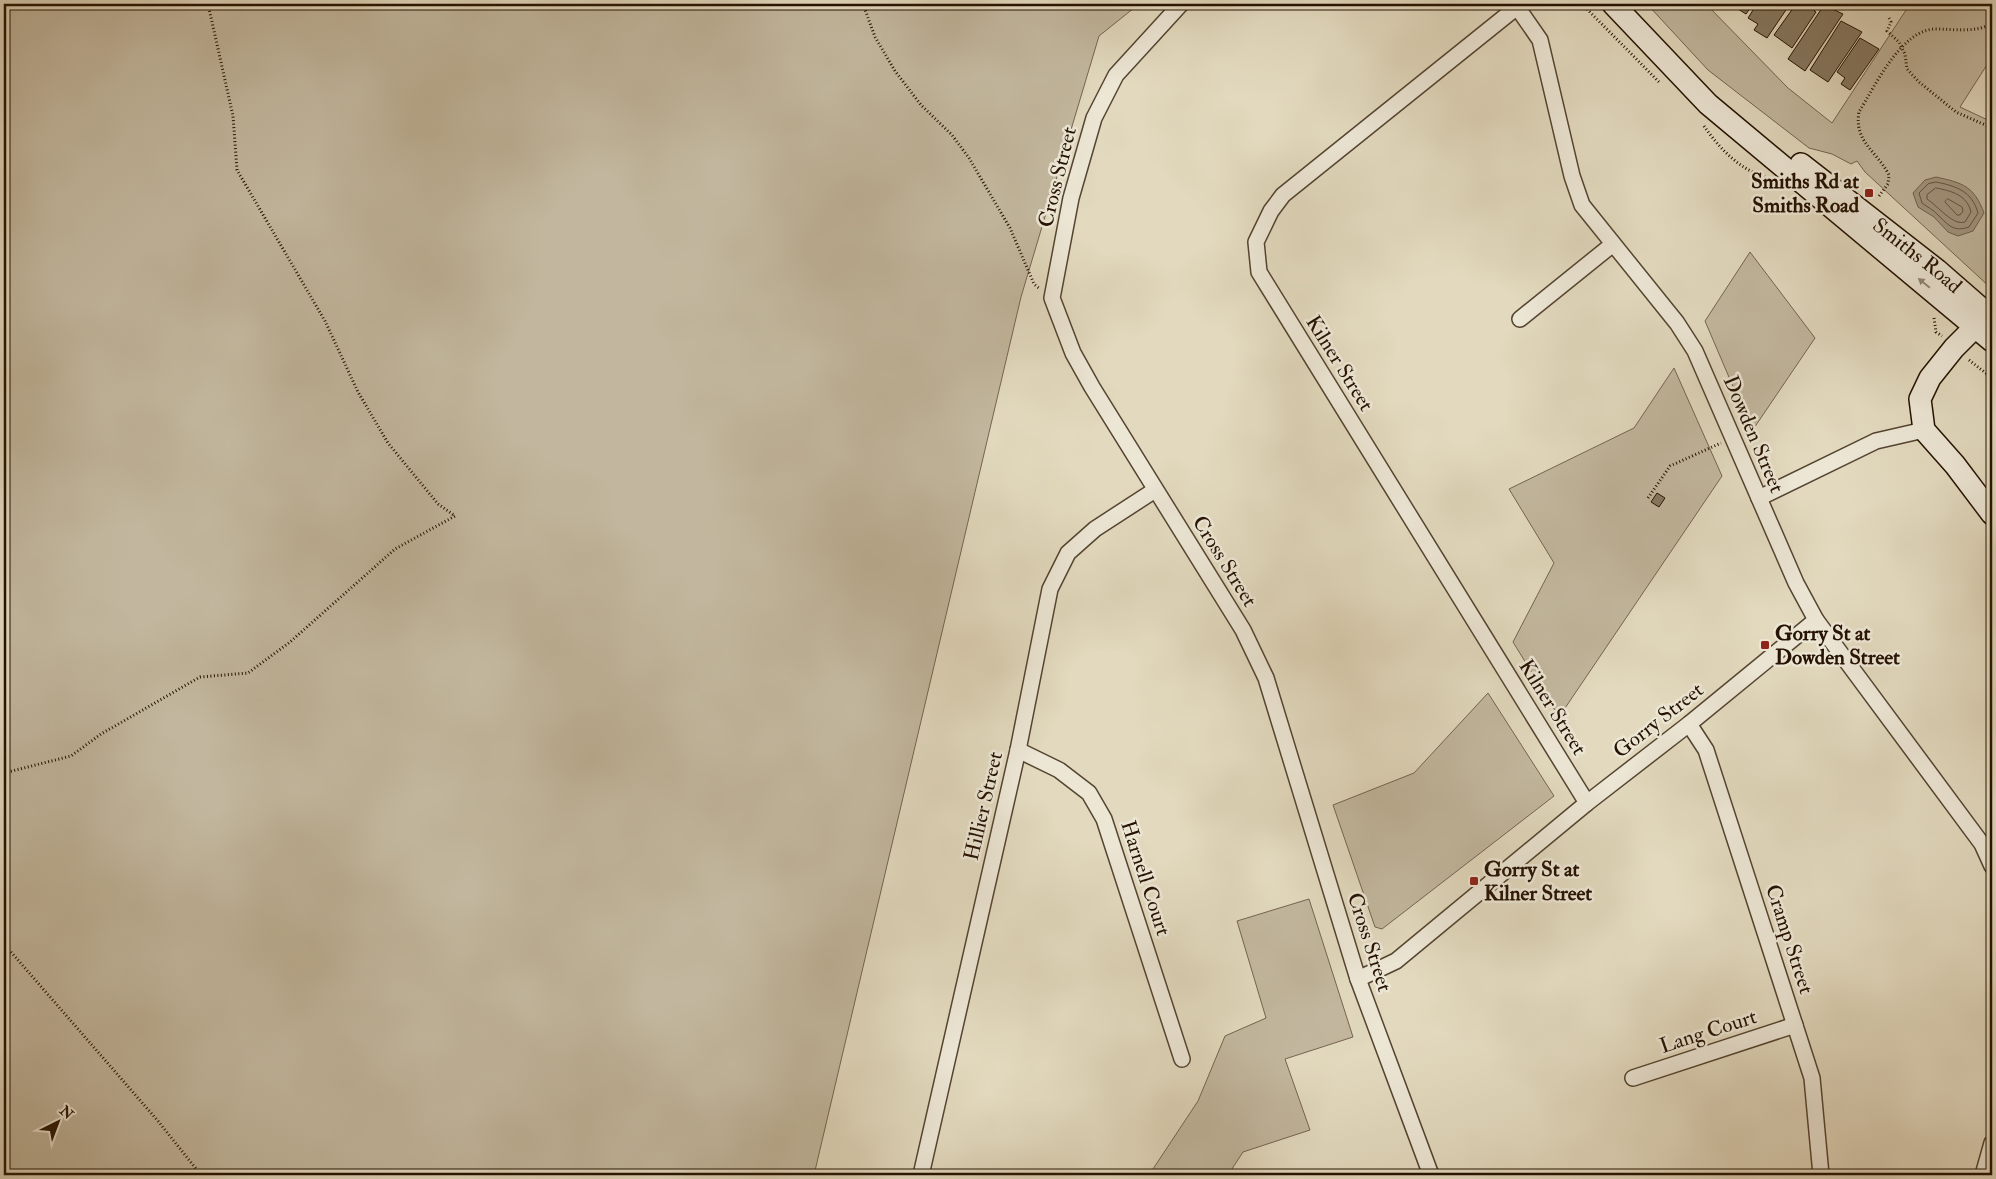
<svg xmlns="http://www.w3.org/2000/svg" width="1996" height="1179" font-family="'IM FELL Double Pica',serif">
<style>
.green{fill:#c2b79e;stroke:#746450}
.water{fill:#a2957e;stroke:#70614c}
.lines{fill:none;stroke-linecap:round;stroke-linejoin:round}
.shore{stroke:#645440;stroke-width:1}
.building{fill:#877963;stroke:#251201}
.street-casing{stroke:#544430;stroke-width:18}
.secondary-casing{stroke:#251201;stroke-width:24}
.path{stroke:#251201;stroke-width:3;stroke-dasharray:1 2.5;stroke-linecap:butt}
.street{stroke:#ece6d5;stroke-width:15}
.secondary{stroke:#ece6d5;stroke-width:21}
.oneway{fill:#928776}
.poi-dot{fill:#8f2418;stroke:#ece6d5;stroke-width:2}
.labels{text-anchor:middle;stroke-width:5;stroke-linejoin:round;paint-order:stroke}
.street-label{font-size:21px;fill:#251201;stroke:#ece6d5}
.poi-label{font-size:21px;font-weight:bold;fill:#251201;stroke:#ece6d5;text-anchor:start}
</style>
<rect width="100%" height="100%" fill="#e2d9be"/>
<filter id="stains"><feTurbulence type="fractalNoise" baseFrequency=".004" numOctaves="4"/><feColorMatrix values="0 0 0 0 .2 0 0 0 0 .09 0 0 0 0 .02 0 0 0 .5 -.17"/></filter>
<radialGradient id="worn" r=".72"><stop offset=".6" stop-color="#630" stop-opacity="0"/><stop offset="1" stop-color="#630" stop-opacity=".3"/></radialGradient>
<!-- green -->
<g class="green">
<polygon points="4,4 1139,4 1099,36 1021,297 814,1175 4,1175"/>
<polygon points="1647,4 1706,4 1788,88 1832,123 1910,4 1992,4 1992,57 1960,107 1992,122 1992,252 1990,253 1992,256 1992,289 1865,172 1857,161 1851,164 1832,154 1809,148 1708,70"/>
<polygon points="1750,252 1815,338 1752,431 1705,321"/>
<polygon points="1674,368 1722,476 1559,717 1513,642 1554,563 1509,489 1634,428"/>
<polygon points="1488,693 1554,796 1382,929 1375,927 1333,805 1414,773"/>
<polygon points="1309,899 1353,1037 1285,1059 1310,1130 1243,1152 1228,1175 1149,1175 1198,1101 1225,1036 1266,1018 1237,921"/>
</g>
<!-- water -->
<path class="water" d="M1936 177C1963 183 1974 186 1984 213L1973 231 1958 236 1948 232 1934 217 1918 207 1913 193 1925 180Z"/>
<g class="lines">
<!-- shore -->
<g class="shore">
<path d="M1936 182C1956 186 1972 191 1978 213L1969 227C1954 232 1949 226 1938 215 1934 210 1927 207 1922 203L1919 193 1928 184Z"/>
<path d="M1936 188C1952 191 1967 195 1971 212L1965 222C1953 226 1939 207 1927 199V195Z"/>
<polygon points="1948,199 1962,207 1963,211 1960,215 1957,215 1945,202"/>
</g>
</g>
<!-- building -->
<g class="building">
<polygon points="1730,4 1753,4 1746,14"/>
<polygon points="1757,4 1790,4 1767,38 1754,30 1758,24 1748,18"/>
<polygon points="1796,4 1819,4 1814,11 1816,12 1792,48 1774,35"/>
<polygon points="1824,5 1843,14 1805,71 1788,59"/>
<polygon points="1841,21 1862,32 1828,82 1810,70"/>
<polygon points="1860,38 1879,49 1850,90 1841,84 1845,78 1837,72"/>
<polygon points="1657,493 1665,498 1659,507 1651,502"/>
</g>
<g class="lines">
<!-- street casing -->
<g class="street-casing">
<g id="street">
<polyline points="1181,4 1116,75 1094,118 1071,198 1052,298 1073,353 1092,387 1243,630 1266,678 1358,979 1431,1175"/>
<polyline points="1515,4 1540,40 1572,176 1582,205 1677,323 1695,351 1796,583 1816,620 1982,844 1992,866"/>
<polyline points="1517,7 1283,195 1271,211 1256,242 1259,272 1587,803"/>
<polyline points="1520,319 1613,244"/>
<polyline points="1759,498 1876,441 1924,430"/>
<polyline points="1689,724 1706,750 1812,1078 1821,1175"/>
<polyline points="1018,750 1059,770 1089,793 1104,819 1182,1059"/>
<polyline points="1358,979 1396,961 1587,803 1689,724 1816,620"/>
<polyline points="1633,1078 1795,1025"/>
<polyline points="921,1175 1018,750 1050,589 1068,553 1095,529 1155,490"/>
<polyline points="1983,1175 1992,1143"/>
</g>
</g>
<!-- secondary casing -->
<g class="secondary-casing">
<g id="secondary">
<polyline points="1613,4 1708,104 1992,341"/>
<path id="s1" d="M1801 164 1937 270 1992 318"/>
<polyline points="1985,317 1954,348 1930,378 1920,399 1924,430 1955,465 1992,514"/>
</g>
</g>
<!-- path -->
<g class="path">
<polyline points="863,4 875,37 895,71 921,105 952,135 969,158 1010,228 1034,284 1040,289"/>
<polyline points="1582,4 1659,82"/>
<polyline points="1889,18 1891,22 1887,31 1899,42 1905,54 1907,69 1919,82 1956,112 1992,128"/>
<path d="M1704 126C1719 148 1739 169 1765 177"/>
<path d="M1879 196 1888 184 1889 175C1876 150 1854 142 1859 112 1875 86 1901 30 1935 29 1956 29 1973 33 1992 24"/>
<polyline points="1934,318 1936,332 1942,336"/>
<polyline points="1969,360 1992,378"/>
<polyline points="1648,498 1670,466 1721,443"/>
<polyline points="4,773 71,756 101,734 200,677 248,673 290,642 395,549 455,516 438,504 388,443 358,392 325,321 237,170 233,116 208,4"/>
<polyline points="4,944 158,1121 201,1175"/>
</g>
<!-- street -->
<use href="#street" class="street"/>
<!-- secondary -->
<use href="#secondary" class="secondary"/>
</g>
<!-- one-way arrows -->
<defs><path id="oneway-solid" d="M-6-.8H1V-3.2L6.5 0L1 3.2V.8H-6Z" transform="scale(1.25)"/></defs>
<use class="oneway" href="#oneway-solid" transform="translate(1924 283) rotate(-141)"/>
<!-- markers -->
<g class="poi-dot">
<rect x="1864" y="188" width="10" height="10" rx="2.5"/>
<rect x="1760" y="640" width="10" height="10" rx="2.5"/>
<rect x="1469" y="876" width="10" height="10" rx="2.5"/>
</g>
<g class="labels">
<!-- street labels -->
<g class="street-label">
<text transform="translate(1057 177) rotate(-76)" y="7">Cross Street</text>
<text dy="7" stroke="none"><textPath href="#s1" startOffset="148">Smiths Road</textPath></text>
<text transform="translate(1340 363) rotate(58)" y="7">Kilner Street</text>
<text transform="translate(1754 434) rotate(67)" y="7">Dowden Street</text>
<text transform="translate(1225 561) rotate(58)" y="7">Cross Street</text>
<text transform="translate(1553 707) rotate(58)" y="7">Kilner Street</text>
<text transform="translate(1658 720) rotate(-38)" y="7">Gorry Street</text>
<text transform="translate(983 806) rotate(-77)" y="7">Hillier Street</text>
<text transform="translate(1146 878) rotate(72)" y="7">Harnell Court</text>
<text transform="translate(1790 939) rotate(72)" y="7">Cramp Street</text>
<text transform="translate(1370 942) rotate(72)" y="7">Cross Street</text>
<text transform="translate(1708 1031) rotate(-18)" y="7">Lang Court</text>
</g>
<!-- poi labels -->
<g class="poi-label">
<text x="1859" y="188" text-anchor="end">Smiths Rd at<tspan x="1859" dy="24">Smiths Road</tspan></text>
<text x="1775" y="640">Gorry St at<tspan x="1775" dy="24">Dowden Street</tspan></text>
<text x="1484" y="876">Gorry St at<tspan x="1484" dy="24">Kilner Street</tspan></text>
</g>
</g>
<!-- margin -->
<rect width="1996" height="1179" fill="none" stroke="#e2d9be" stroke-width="20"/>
<rect x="5" y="5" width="1986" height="1169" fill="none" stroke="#251201" stroke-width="2.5"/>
<rect x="10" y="10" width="1976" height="1159" fill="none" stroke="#251201"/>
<!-- north arrow -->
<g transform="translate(58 1122) rotate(42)" stroke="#ece6d5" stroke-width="4" paint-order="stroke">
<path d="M0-4L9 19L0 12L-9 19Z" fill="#251201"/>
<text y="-8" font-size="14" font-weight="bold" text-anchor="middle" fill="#251201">N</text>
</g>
<rect width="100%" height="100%" filter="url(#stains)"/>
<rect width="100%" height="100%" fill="url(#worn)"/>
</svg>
